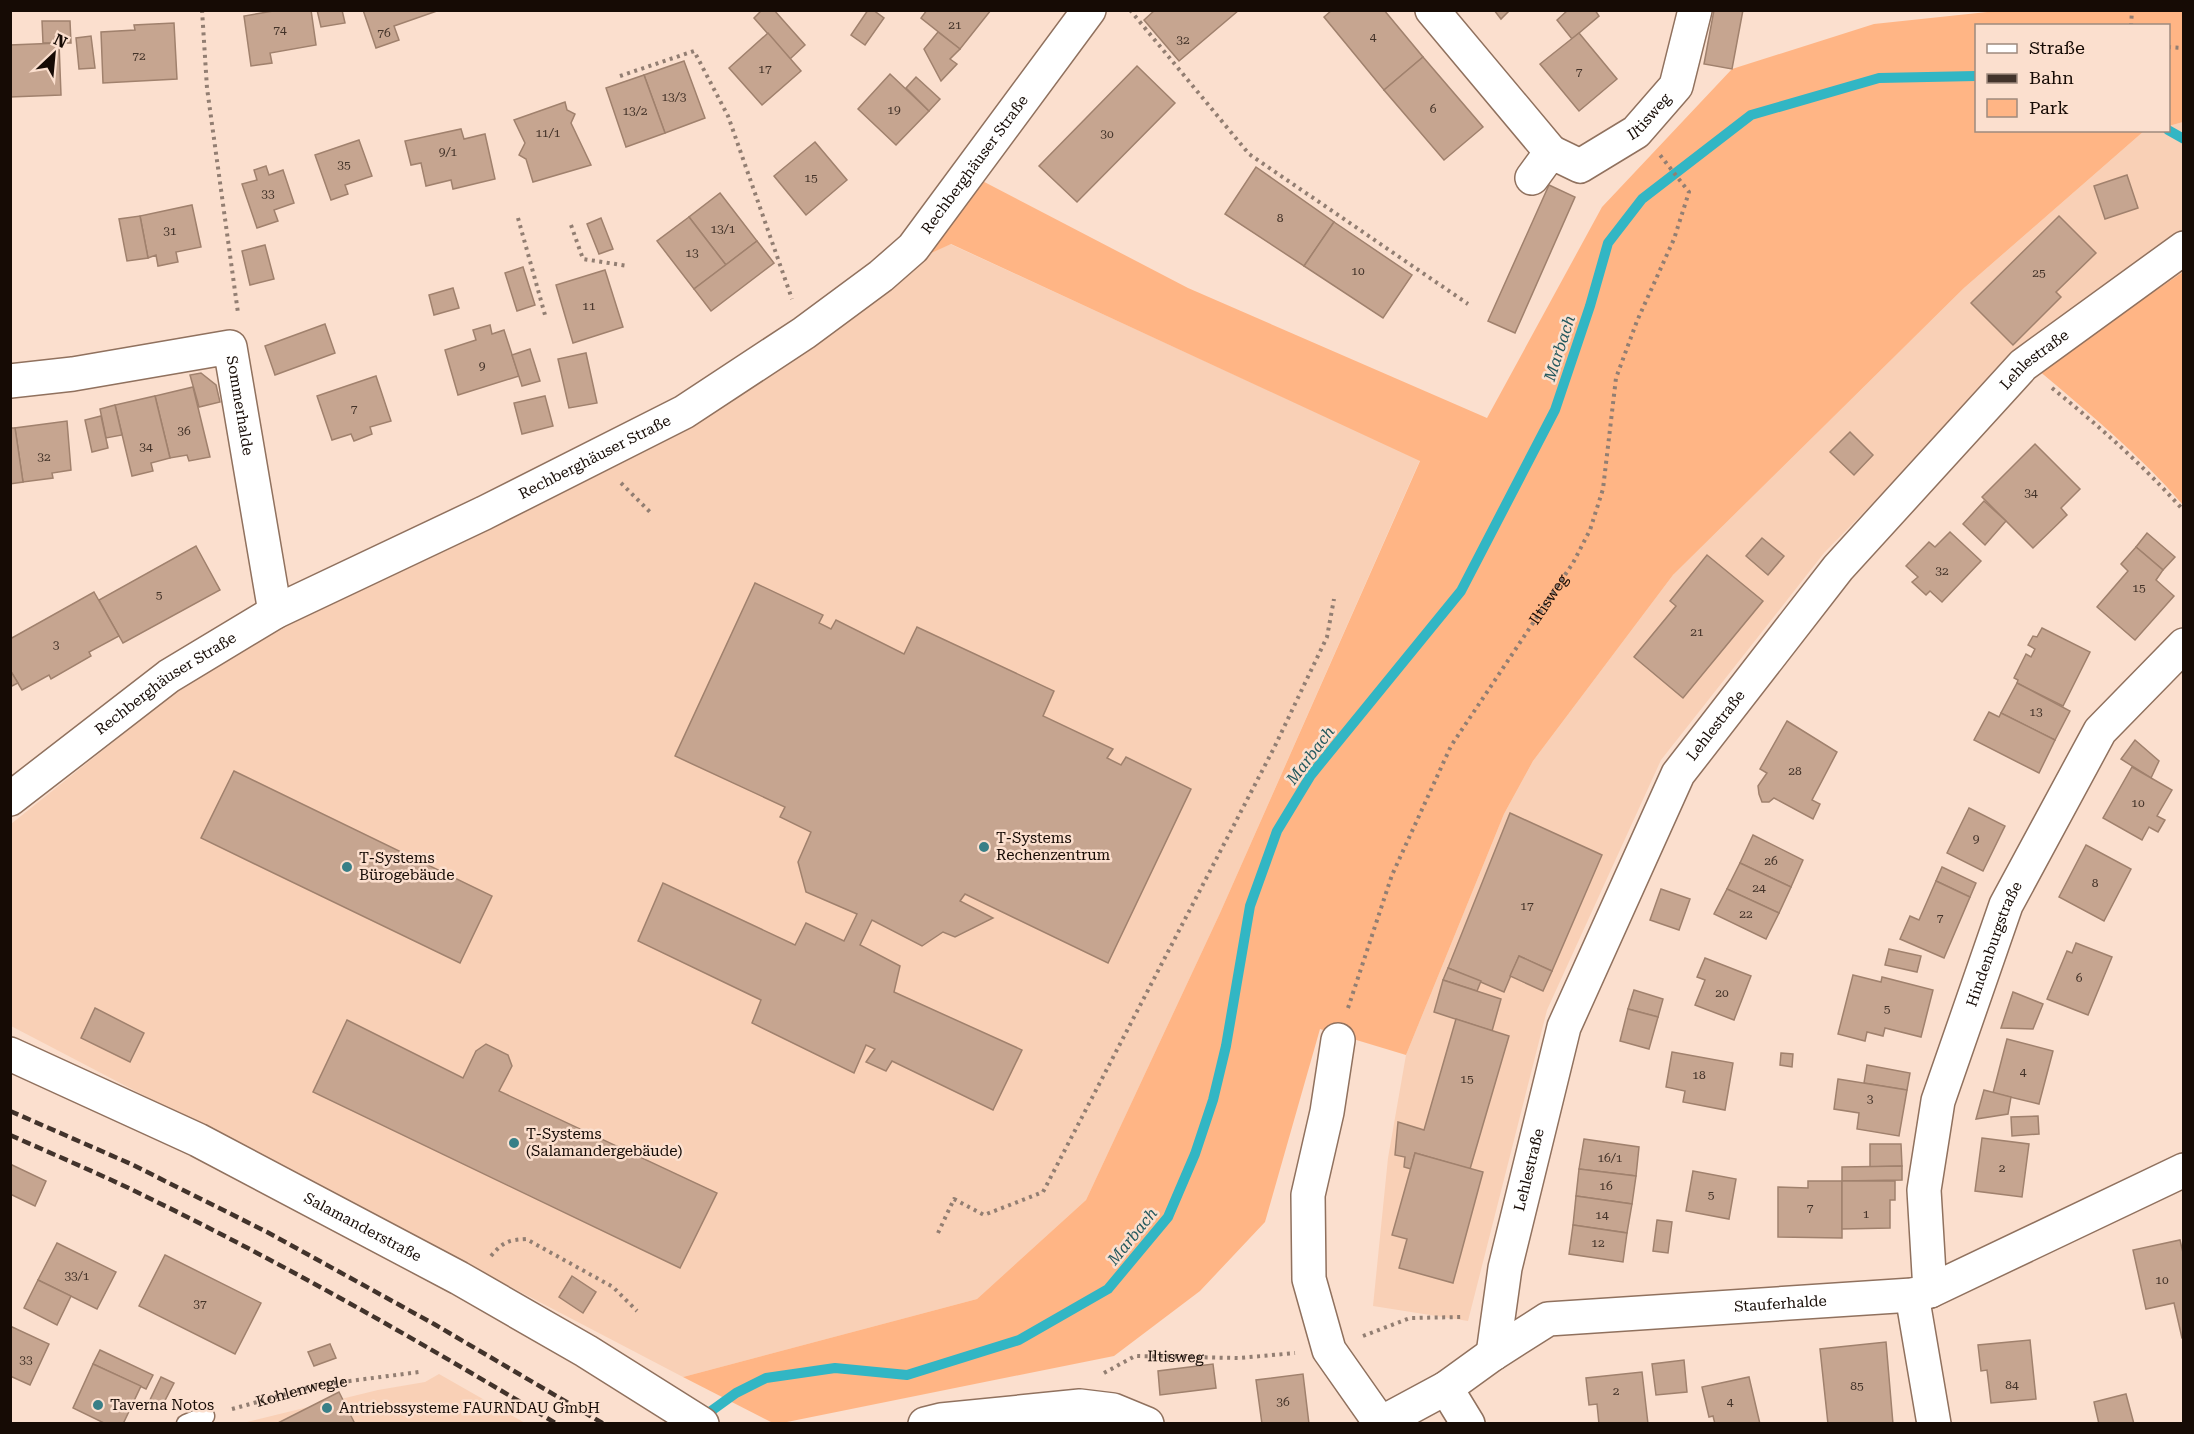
<svg xmlns="http://www.w3.org/2000/svg" width="2194" height="1434" font-family="'Roboto Serif',serif">
<style>
.built{fill:#f9d0b6}
.green{fill:#ffb585}
.lines{fill:none;stroke-linecap:round;stroke-linejoin:round}
.stream{stroke:#32b6c4;stroke-width:10}
.building{fill:#c6a590;stroke:#a0816d;stroke-width:1.5}
.lane-casing{stroke:#90715e;stroke-width:21}
.street-casing{stroke:#90715e;stroke-width:36}
.secondary-casing{stroke:#90715e;stroke-width:36}
.path{stroke:#927e72;stroke-width:4;stroke-dasharray:3 4.5;stroke-linecap:butt}
.lane{stroke:#fff;stroke-width:18}
.street{stroke:#fff;stroke-width:33}
.secondary{stroke:#fff;stroke-width:33}
.rail{stroke:#42332b;stroke-width:4.5;stroke-dasharray:9 4.5;stroke-linecap:butt}
.poi-dot{fill:#387f87;stroke:#fbdfce;stroke-width:2}
.labels{text-anchor:middle;stroke-width:5;stroke-linejoin:round;paint-order:stroke}
.number-label{font-size:12px;fill:#423228}
.street-label{font-size:15px;fill:#160b05;stroke:#fbdfce}
.poi-label{font-size:15px;fill:#160b05;stroke:#fbdfce;text-anchor:start}
.water-label{font-size:16px;font-style:italic;fill:#23585d;stroke:#fbdfce}
</style>
<rect width="100%" height="100%" fill="#fbdfce"/>
<!-- built -->
<g class="built">
<polygon points="2183,122 2183,272 2038,370 2017,356 1824,553 1661,760 1547,1010 1468,1321 1373,1306 1388,1158 1406,1055 1504,814 1533,761 1673,575 1964,288 2144,131 2168,130 2169,126"/>
<polygon points="950,244 1420,460 1220,913 1086,1200 977,1299 683,1377 11,1026 11,824 275,612 595,457 881,276"/>
<polygon points="439,1374 525,1423 239,1424 378,1390 425,1382"/>
</g>
<!-- green -->
<g class="green">
<polygon points="2006,10 2183,11 2183,122 2169,126 2168,26 1976,26 1976,130 2147,131 2144,131 1964,288 1673,575 1533,761 1504,814 1406,1055 1320,1029 1265,1222 1200,1291 1114,1356 782,1423 773,1423 683,1377 977,1299 1086,1200 1220,913 1420,461 951,244 881,276 969,174 1188,288 1487,418 1602,207 1732,69 1874,24"/>
<path d="M2183 272V505C2140 455 2089 413 2038 370Z"/>
</g>
<g class="lines">
<!-- stream -->
<g class="stream">
<polyline points="2168,130 2184,139"/>
<polyline points="700,1419 736,1393 766,1378 835,1368 907,1375 1019,1340 1108,1289 1168,1217 1195,1154 1213,1100 1226,1046 1250,906 1277,831 1311,775 1461,591 1555,410 1590,306 1608,243 1642,199 1751,115 1879,78 1976,76"/>
</g>
</g>
<!-- building -->
<g class="building">
<polygon points="279,10 311,10 316,45 270,53 272,63 251,66 244,16"/>
<polygon points="317,10 342,10 345,23 321,27"/>
<polygon points="363,10 437,10 437,11 394,26 399,40 376,48"/>
<polygon points="762,10 774,10 805,45 790,59 754,18"/>
<polygon points="868,10 873,10 884,18 865,45 851,35"/>
<polygon points="927,10 991,10 960,49 921,18"/>
<polygon points="1155,10 1239,10 1179,61 1144,20"/>
<polygon points="1332,10 1384,10 1423,57 1384,90 1324,17"/>
<polygon points="1494,10 1510,10 1501,19"/>
<polygon points="1568,10 1595,10 1599,16 1572,39 1557,20"/>
<polygon points="1714,10 1743,10 1732,69 1704,64"/>
<polygon points="42,21 70,21 71,43 43,43"/>
<polygon points="174,23 177,79 103,83 101,32 135,30 134,25"/>
<polygon points="938,32 960,49 950,59 957,64 941,81 924,49"/>
<polygon points="768,33 801,71 762,105 729,68"/>
<polygon points="1579,33 1617,79 1579,111 1540,64"/>
<polygon points="91,36 95,68 79,69 76,38"/>
<polygon points="59,43 61,95 10,97 10,45"/>
<polygon points="1423,57 1483,127 1444,160 1384,90"/>
<polygon points="684,61 705,118 665,133 644,75"/>
<polygon points="1137,66 1175,103 1077,202 1039,166"/>
<polygon points="890,74 929,111 896,145 858,109"/>
<polygon points="644,75 665,133 626,147 606,88"/>
<polygon points="916,77 940,99 929,111 906,88"/>
<polygon points="565,102 567,110 575,114 571,123 591,165 533,182 526,159 519,155 525,143 514,120"/>
<polygon points="461,129 464,139 485,134 495,179 453,189 451,180 426,186 421,163 411,165 405,141"/>
<polygon points="359,140 372,176 345,185 348,194 331,200 315,155"/>
<polygon points="815,142 847,180 806,215 774,176"/>
<polygon points="266,166 269,175 283,170 294,203 274,210 278,221 257,228 242,184 257,180 254,170"/>
<polygon points="1256,167 1334,222 1304,266 1225,214"/>
<polygon points="2127,175 2138,208 2105,219 2094,186"/>
<polygon points="1549,185 1575,197 1515,333 1488,321"/>
<polygon points="720,193 757,241 726,265 689,217"/>
<polygon points="192,205 201,247 176,252 178,262 158,266 156,255 148,258 140,216"/>
<polygon points="140,216 148,258 127,261 119,219"/>
<polygon points="2059,216 2096,253 2056,292 2061,297 2013,345 1971,303"/>
<polygon points="689,217 726,265 694,289 657,241"/>
<polygon points="601,218 613,249 599,254 587,224"/>
<polygon points="1334,222 1412,275 1383,318 1304,266"/>
<polygon points="757,241 774,263 711,311 694,289"/>
<polygon points="265,245 274,279 250,285 242,251"/>
<polygon points="523,267 535,305 517,311 505,273"/>
<polygon points="605,270 623,327 573,343 556,285"/>
<polygon points="453,288 459,308 434,315 429,295"/>
<polygon points="325,324 335,353 275,375 265,346"/>
<polygon points="490,325 492,334 504,330 519,376 458,395 445,350 476,340 473,330"/>
<polygon points="530,349 540,381 522,386 512,355"/>
<polygon points="586,353 597,403 569,408 558,359"/>
<polygon points="201,373 216,385 220,402 199,407 190,375"/>
<polygon points="376,376 391,421 370,427 372,434 354,441 351,434 332,440 317,396"/>
<polygon points="193,387 210,457 189,461 187,455 170,458 155,396"/>
<polygon points="155,396 170,458 151,463 153,471 132,476 115,405"/>
<polygon points="545,396 553,426 522,434 514,403"/>
<polygon points="115,405 122,435 106,438 100,409"/>
<polygon points="101,416 108,448 92,452 85,420"/>
<polygon points="67,421 71,470 52,473 53,478 23,482 15,428"/>
<polygon points="10,428 15,428 23,482 10,484"/>
<polygon points="1850,432 1873,455 1854,475 1830,452"/>
<polygon points="2035,444 2080,489 2061,508 2067,515 2033,548 1982,497"/>
<polygon points="1984,501 2006,521 1985,545 1963,524"/>
<polygon points="1950,532 1981,561 1942,602 1930,591 1926,595 1912,582 1918,577 1906,566 1929,542 1935,547"/>
<polygon points="2147,533 2175,557 2163,570 2136,547"/>
<polygon points="1762,538 1784,556 1768,575 1746,556"/>
<polygon points="196,546 220,590 123,643 99,600"/>
<polygon points="2136,547 2163,570 2156,580 2174,596 2135,640 2097,607 2128,571 2121,564"/>
<polygon points="1707,555 1763,601 1683,698 1634,657 1676,606 1670,601"/>
<polygon points="755,583 823,615 819,623 831,629 836,620 904,654 917,627 1054,691 1043,716 1113,749 1107,758 1121,765 1126,757 1191,789 1108,963 965,894 960,901 993,918 955,937 943,932 922,946 872,920 860,945 900,966 894,992 1022,1050 993,1110 892,1061 886,1071 866,1062 875,1049 866,1045 854,1073 752,1023 761,1000 638,941 663,883 795,945 806,923 844,941 857,914 806,892 798,862 811,832 780,817 785,807 675,756"/>
<polygon points="94,592 119,636 89,652 91,656 51,679 49,675 22,690 10,670 10,639"/>
<polygon points="2042,628 2090,652 2063,706 2017,683 2018,680 2014,678 2026,654 2031,657 2035,649 2028,645 2033,636 2037,637"/>
<polygon points="10,670 18,683 10,687"/>
<polygon points="2017,683 2070,711 2055,740 2001,713"/>
<polygon points="1989,712 1999,717 2001,713 2055,740 2039,773 1974,740"/>
<polygon points="1787,721 1837,752 1812,800 1820,804 1813,819 1774,798 1769,802 1762,802 1759,794 1758,786 1767,773 1760,769"/>
<polygon points="2135,740 2159,761 2151,778 2121,759"/>
<polygon points="2132,767 2172,790 2157,816 2165,820 2158,832 2149,827 2142,840 2103,818"/>
<polygon points="234,771 492,896 460,963 201,838"/>
<polygon points="1969,808 2005,826 1983,871 1947,853"/>
<polygon points="1510,813 1602,855 1552,971 1519,956 1504,992 1448,968"/>
<polygon points="1753,835 1803,860 1791,887 1740,863"/>
<polygon points="2086,845 2131,869 2104,921 2059,897"/>
<polygon points="1740,863 1791,887 1779,913 1727,889"/>
<polygon points="1942,867 1976,883 1970,897 1936,881"/>
<polygon points="1936,881 1970,897 1944,958 1900,939 1910,916 1919,920"/>
<polygon points="1661,889 1690,899 1679,930 1650,920"/>
<polygon points="1727,889 1779,913 1766,939 1714,914"/>
<polygon points="2076,943 2112,957 2088,1015 2047,999 2067,951 2072,953"/>
<polygon points="1889,949 1921,956 1917,972 1885,965"/>
<polygon points="1519,956 1552,971 1543,991 1510,976"/>
<polygon points="1705,958 1751,976 1734,1020 1695,1005 1705,980 1697,977"/>
<polygon points="1448,968 1481,981 1477,991 1443,980"/>
<polygon points="1853,975 1881,982 1882,977 1933,990 1921,1037 1885,1028 1883,1036 1867,1032 1865,1041 1838,1034"/>
<polygon points="1443,980 1501,999 1492,1031 1434,1012"/>
<polygon points="1634,990 1663,999 1658,1017 1628,1009"/>
<polygon points="2013,992 2043,1004 2033,1029 2001,1028"/>
<polygon points="95,1008 144,1033 130,1062 81,1038"/>
<polygon points="1628,1009 1658,1017 1649,1049 1620,1041"/>
<polygon points="1456,1019 1509,1036 1470,1169 1415,1153 1411,1169 1404,1167 1405,1157 1395,1155 1398,1122 1424,1130"/>
<polygon points="347,1020 463,1078 476,1051 486,1044 508,1055 512,1066 499,1091 717,1193 680,1268 313,1092"/>
<polygon points="2007,1039 2053,1051 2039,1104 1993,1093"/>
<polygon points="1672,1052 1733,1063 1725,1110 1683,1102 1685,1091 1666,1087"/>
<polygon points="1781,1053 1793,1054 1792,1067 1780,1065"/>
<polygon points="1867,1065 1910,1073 1907,1090 1864,1083"/>
<polygon points="1838,1079 1907,1090 1899,1136 1857,1129 1859,1113 1834,1109"/>
<polygon points="1984,1090 2011,1097 2008,1114 1976,1119"/>
<polygon points="2038,1116 2039,1134 2012,1136 2011,1117"/>
<polygon points="1982,1138 2029,1144 2022,1197 1975,1191"/>
<polygon points="1584,1139 1639,1147 1636,1176 1579,1169"/>
<polygon points="1870,1144 1901,1144 1902,1166 1870,1167"/>
<polygon points="1415,1153 1483,1172 1453,1283 1399,1268 1407,1239 1392,1235"/>
<polygon points="10,1164 46,1181 35,1206 10,1194"/>
<polygon points="1902,1166 1902,1180 1842,1181 1842,1167"/>
<polygon points="1579,1169 1636,1176 1632,1204 1576,1196"/>
<polygon points="1693,1171 1736,1179 1729,1219 1686,1211"/>
<polygon points="1808,1181 1842,1181 1842,1238 1778,1237 1778,1187 1808,1188"/>
<polygon points="1842,1181 1895,1181 1895,1200 1890,1200 1890,1228 1842,1229"/>
<polygon points="1576,1196 1632,1204 1627,1233 1573,1225"/>
<polygon points="1657,1220 1672,1222 1668,1253 1653,1251"/>
<polygon points="1573,1225 1627,1233 1623,1262 1569,1254"/>
<polygon points="2180,1240 2184,1257 2184,1338 2182,1338 2174,1303 2146,1309 2133,1250"/>
<polygon points="57,1243 116,1272 97,1309 38,1280"/>
<polygon points="165,1255 261,1303 235,1354 139,1306"/>
<polygon points="572,1276 596,1292 583,1313 559,1297"/>
<polygon points="38,1280 71,1296 57,1325 24,1308"/>
<polygon points="10,1326 49,1344 30,1385 10,1376"/>
<polygon points="2030,1340 2036,1399 1991,1403 1987,1370 1981,1371 1978,1345"/>
<polygon points="1886,1342 1893,1424 1828,1424 1820,1349"/>
<polygon points="330,1344 336,1358 314,1366 308,1352"/>
<polygon points="100,1350 153,1375 146,1389 93,1364"/>
<polygon points="1684,1360 1687,1392 1656,1395 1652,1364"/>
<polygon points="93,1364 141,1386 123,1424 106,1424 73,1408"/>
<polygon points="1213,1364 1216,1388 1160,1395 1158,1371"/>
<polygon points="1642,1372 1648,1424 1599,1424 1597,1404 1589,1405 1586,1378"/>
<polygon points="1303,1374 1309,1424 1262,1424 1256,1380"/>
<polygon points="161,1377 174,1383 160,1410 148,1404"/>
<polygon points="1749,1377 1760,1424 1715,1424 1713,1416 1709,1417 1702,1387"/>
<polygon points="339,1392 355,1424 276,1424"/>
<polygon points="2126,1394 2134,1424 2099,1424 2094,1402"/>
</g>
<g class="lines">
<!-- lane casing -->
<g class="lane-casing">
<polyline id="lane" points="186,1424 205,1416"/>
</g>
<!-- street casing -->
<g class="street-casing">
<g id="street">
<polyline points="1432,10 1551,152"/>
<path id="s4" d="M1532 178 1551 152 1580 166 1636 132 1676 86 1695 10"/>
<path id="s5" d="M10 381 73 374 230 347 275 612"/>
<polyline points="1338,1040 1327,1112 1308,1195 1309,1279 1329,1350 1381,1424"/>
<path id="s6" d="M10 1054 198 1140 459 1278 586 1351 702 1424"/>
<path id="s7" d="M1930 1291 1924 1190 1938 1101 2006 905 2100 731 2184 645"/>
<polyline points="1912,1295 1934,1424"/>
<path id="s8" d="M1493 1354 1505 1268 1564 1027 1678 774 1838 568 2023 365 2184 248"/>
<polyline points="1446,1388 1468,1424"/>
<path id="s9" d="M1381 1423 1446 1388 1493 1354 1548 1319 1912 1295 1930 1291 2184 1170"/>
<polyline points="925,1424 941,1420 1080,1406 1113,1410 1147,1424"/>
</g>
</g>
<!-- secondary casing -->
<g class="secondary-casing">
<g id="secondary">
<path id="s10" d="M10 799 169 676 275 612 484 513 684 412 804 333 881 276 913 248 1089 10"/>
</g>
</g>
<!-- path -->
<g class="path">
<polyline points="202,10 207,88 238,313"/>
<polyline points="1130,10 1249,154 1468,304"/>
<polyline points="2131,26 2132,10"/>
<polyline points="2168,47 2184,48"/>
<polyline points="620,76 694,51 728,116 792,299"/>
<polyline points="518,218 545,315"/>
<polyline points="571,225 583,259 628,266"/>
<path d="M2052 388C2099 426 2143 465 2184 511"/>
<polyline points="621,483 652,514"/>
<path id="s1" d="M1348 1008 1392 875 1451 746 1573 563 1590 530 1603 489 1616 378 1637 321 1674 239 1689 192 1660 155"/>
<polyline points="938,1233 954,1199 984,1215 1043,1192 1274,748 1327,637 1334,599"/>
<path d="M491 1256C503 1242 508 1240 526 1239L613 1287 637 1311"/>
<polyline points="1363,1336 1410,1318 1463,1317"/>
<path id="s2" d="M1104 1373 1135 1356 1239 1358 1295 1353"/>
<path id="s3" d="M232 1409 319 1385 419 1372"/>
</g>
<!-- lane -->
<use href="#lane" class="lane"/>
<!-- street -->
<use href="#street" class="street"/>
<!-- secondary -->
<use href="#secondary" class="secondary"/>
<!-- rail -->
<g class="rail">
<polyline points="10,1111 131,1164 267,1232 434,1324 604,1424"/>
<path d="M10 1135C57 1156 105 1176 151 1199 290 1267 424 1344 557 1424"/>
</g>
</g>
<!-- markers -->
<g class="poi-dot">
<circle cx="984" cy="847" r="6"/>
<circle cx="347" cy="867" r="6"/>
<circle cx="514" cy="1143" r="6"/>
<circle cx="98" cy="1405" r="6"/>
<circle cx="327" cy="1408" r="6"/>
</g>
<g class="labels">
<!-- number labels -->
<g class="number-label">
<text x="955" y="29">21</text>
<text x="280" y="34">74</text>
<text x="384" y="37">76</text>
<text x="1373" y="41">4</text>
<text x="1183" y="44">32</text>
<text x="139" y="60">72</text>
<text x="765" y="73">17</text>
<text x="1579" y="76">7</text>
<text x="674" y="101">13/3</text>
<text x="1433" y="113">6</text>
<text x="894" y="114">19</text>
<text x="635" y="115">13/2</text>
<text x="548" y="137">11/1</text>
<text x="1107" y="138">30</text>
<text x="448" y="156">9/1</text>
<text x="344" y="169">35</text>
<text x="811" y="182">15</text>
<text x="268" y="198">33</text>
<text x="1280" y="222">8</text>
<text x="723" y="233">13/1</text>
<text x="170" y="235">31</text>
<text x="692" y="257">13</text>
<text x="1358" y="275">10</text>
<text x="2039" y="277">25</text>
<text x="589" y="310">11</text>
<text x="482" y="370">9</text>
<text x="354" y="413">7</text>
<text x="184" y="435">36</text>
<text x="146" y="451">34</text>
<text x="44" y="461">32</text>
<text x="2031" y="497">34</text>
<text x="1942" y="575">32</text>
<text x="2139" y="592">15</text>
<text x="159" y="599">5</text>
<text x="1697" y="636">21</text>
<text x="56" y="649">3</text>
<text x="2036" y="716">13</text>
<text x="1795" y="775">28</text>
<text x="2138" y="807">10</text>
<text x="1976" y="843">9</text>
<text x="1771" y="865">26</text>
<text x="2095" y="887">8</text>
<text x="1759" y="892">24</text>
<text x="1527" y="910">17</text>
<text x="1746" y="918">22</text>
<text x="1940" y="922">7</text>
<text x="2079" y="982">6</text>
<text x="1722" y="997">20</text>
<text x="1887" y="1013">5</text>
<text x="2023" y="1076">4</text>
<text x="1699" y="1079">18</text>
<text x="1467" y="1083">15</text>
<text x="1870" y="1103">3</text>
<text x="1610" y="1162">16/1</text>
<text x="2002" y="1172">2</text>
<text x="1606" y="1190">16</text>
<text x="1711" y="1199">5</text>
<text x="1810" y="1212">7</text>
<text x="1866" y="1218">1</text>
<text x="1602" y="1219">14</text>
<text x="1598" y="1247">12</text>
<text x="77" y="1280">33/1</text>
<text x="2162" y="1284">10</text>
<text x="200" y="1308">37</text>
<text x="26" y="1364">33</text>
<text x="2012" y="1389">84</text>
<text x="1857" y="1390">85</text>
<text x="1616" y="1395">2</text>
<text x="1283" y="1406">36</text>
<text x="1730" y="1406">4</text>
</g>
<!-- street labels -->
<g class="street-label">
<text dy="5" stroke="none"><textPath href="#s4" startOffset="150">Iltisweg</textPath></text>
<text dy="5" stroke="none"><textPath href="#s10" startOffset="1166">Rechberghäuser Straße</textPath></text>
<text dy="5" stroke="none"><textPath href="#s8" startOffset="1160">Lehlestraße</textPath></text>
<text dy="5" stroke="none"><textPath href="#s5" startOffset="282">Sommerhalde</textPath></text>
<text dy="5" stroke="none"><textPath href="#s10" startOffset="680">Rechberghäuser Straße</textPath></text>
<text dy="5" stroke="none"><textPath href="#s1" startOffset="458">Iltisweg</textPath></text>
<text dy="5" stroke="none"><textPath href="#s10" startOffset="194">Rechberghäuser Straße</textPath></text>
<text dy="5" stroke="none"><textPath href="#s8" startOffset="674">Lehlestraße</textPath></text>
<text dy="5" stroke="none"><textPath href="#s7" startOffset="358">Hindenburgstraße</textPath></text>
<text dy="5" stroke="none"><textPath href="#s8" startOffset="188">Lehlestraße</textPath></text>
<text dy="5" stroke="none"><textPath href="#s6" startOffset="393">Salamanderstraße</textPath></text>
<text dy="5" stroke="none"><textPath href="#s9" startOffset="430">Stauferhalde</textPath></text>
<text dy="5" stroke="none"><textPath href="#s2" startOffset="76">Iltisweg</textPath></text>
<text dy="5" stroke="none"><textPath href="#s3" startOffset="72">Kohlenwegle</textPath></text>
</g>
<!-- poi labels -->
<g class="poi-label">
<text x="996" y="843">T-Systems<tspan x="996" dy="17">Rechenzentrum</tspan></text>
<text x="359" y="863">T-Systems<tspan x="359" dy="17">Bürogebäude</tspan></text>
<text x="526" y="1139">T-Systems<tspan x="526" dy="17">(Salamandergebäude)</tspan></text>
<text x="110" y="1410">Taverna Notos</text>
<text x="339" y="1413">Antriebssysteme FAURNDAU GmbH</text>
</g>
<!-- water labels -->
<g class="water-label">
<text transform="translate(1559 348) rotate(-72)" y="6">Marbach</text>
<text transform="translate(1310 755) rotate(-53)" y="6">Marbach</text>
<text transform="translate(1132 1236) rotate(-51)" y="6">Marbach</text>
</g>
</g>
<!-- border -->
<rect width="2194" height="1434" fill="none" stroke="#160b05" stroke-width="24"/>
<!-- legend -->
<rect x="1975" y="24" width="195" height="108" fill="#fbdfce" stroke="#9f8a7e" stroke-width="1.5"/>
<rect x="1987" y="44" width="30" height="9" fill="#ffffff" stroke="#9f8a7e" stroke-width="1.5"/>
<text x="2029" y="54" font-size="18" fill="#160b05">Straße</text>
<rect x="1987" y="74" width="30" height="9" fill="#42332b" stroke="#9f8a7e" stroke-width="1.5"/>
<text x="2029" y="84" font-size="18" fill="#160b05">Bahn</text>
<rect x="1987" y="99" width="30" height="18" fill="#ffb585" stroke="#9f8a7e" stroke-width="1.5"/>
<text x="2029" y="114" font-size="18" fill="#160b05">Park</text>
<!-- north arrow -->
<g transform="translate(54 54) rotate(26)" stroke="#fbdfce" stroke-width="4.5" paint-order="stroke">
<path d="M0-4.5L10 22L0 15L-10 22Z" fill="#160b05"/>
<text y="-9" font-size="16" font-weight="bold" text-anchor="middle" fill="#160b05">N</text>
</g>
</svg>
